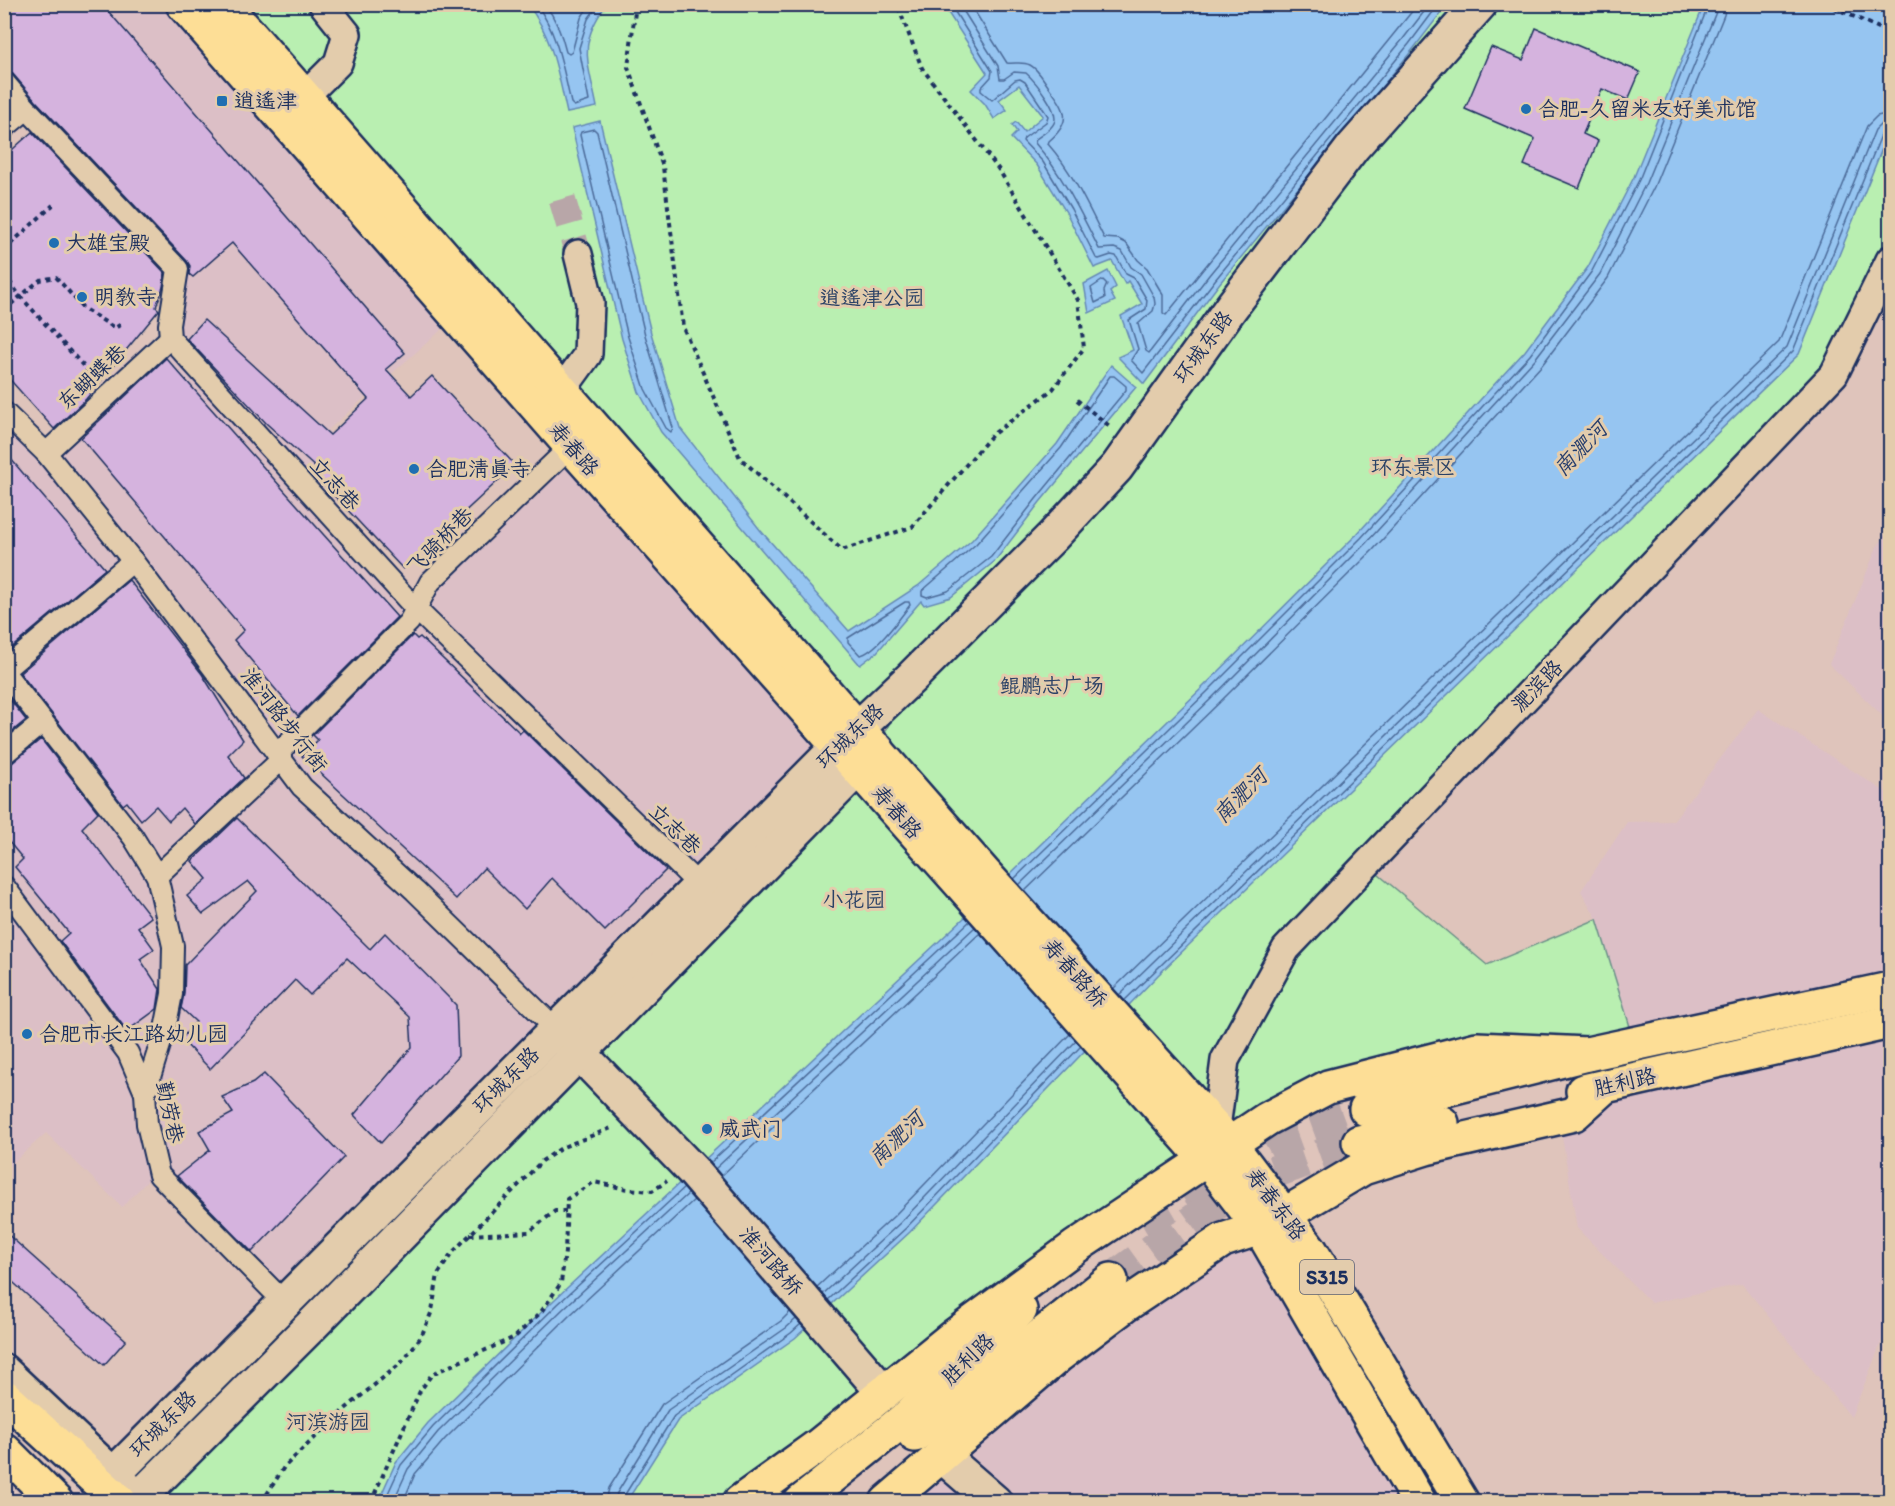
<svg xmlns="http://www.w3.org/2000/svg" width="1895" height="1506" font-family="Itim,'LXGW WenKai TC',sans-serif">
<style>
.built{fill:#dcbfc6}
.green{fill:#b9efb1;stroke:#6a8f88;stroke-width:1.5}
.water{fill:#96c5f1;stroke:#6589b6;stroke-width:1.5}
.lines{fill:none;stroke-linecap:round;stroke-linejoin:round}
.shore{stroke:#4c6b99;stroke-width:1.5}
.building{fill:#d5b3de;stroke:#1b2f5e;stroke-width:1.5}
.minor-tunnel{stroke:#b8a6a8;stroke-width:27;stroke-dasharray:27 14;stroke-linecap:butt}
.trunk-tunnel{stroke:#b8a6a8;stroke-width:33;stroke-dasharray:33 16;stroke-linecap:butt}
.pedestrian-casing{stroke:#1b2f5e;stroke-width:24}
.minor-casing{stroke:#1b2f5e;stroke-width:32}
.tertiary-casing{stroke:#1b2f5e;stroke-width:38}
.primary-casing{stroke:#1b2f5e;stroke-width:38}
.trunk-casing{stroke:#1b2f5e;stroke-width:38}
.path{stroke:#1b2f5e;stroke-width:4;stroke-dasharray:4.5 4.5;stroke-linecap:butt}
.pedestrian{stroke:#e3ccac;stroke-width:20}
.minor{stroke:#e3ccac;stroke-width:27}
.tertiary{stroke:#e3ccac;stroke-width:33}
.primary{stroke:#fdde96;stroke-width:33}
.trunk{stroke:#fdde96;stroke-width:33}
.poi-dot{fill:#1f6fb2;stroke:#e3ccac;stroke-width:2}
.labels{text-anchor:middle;stroke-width:6;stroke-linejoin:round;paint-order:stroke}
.shield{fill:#e3ccac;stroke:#575e75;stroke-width:1.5}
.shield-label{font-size:20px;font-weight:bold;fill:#1b2f5e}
.poi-label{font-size:21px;fill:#1b2f5e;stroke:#e3ccac;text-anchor:start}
.park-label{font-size:21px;fill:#2b4266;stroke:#e3ccac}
.street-label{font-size:21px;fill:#1b2f5e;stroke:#e3ccac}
.water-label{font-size:22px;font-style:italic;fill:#273e6d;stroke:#e3ccac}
</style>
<rect width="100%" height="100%" fill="#dfc4bb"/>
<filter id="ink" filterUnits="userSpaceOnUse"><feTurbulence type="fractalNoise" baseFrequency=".0167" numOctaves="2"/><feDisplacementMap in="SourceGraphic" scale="12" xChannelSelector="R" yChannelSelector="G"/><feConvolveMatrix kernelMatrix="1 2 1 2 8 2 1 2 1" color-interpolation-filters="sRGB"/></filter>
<g filter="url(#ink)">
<!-- built -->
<g class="built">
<polygon points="5,5 183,5 457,316 328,430 339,442 301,481 415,607 571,446 838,747 285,1303 157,1171 122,1207 46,1133 5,1170 4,412 46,452 169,338 178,269 27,110 5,128"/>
<polygon points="1890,529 1890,723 1829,664 1877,547"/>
<polygon points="1758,709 1890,795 1890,989 1635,1043 1597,919 1581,891 1627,822 1673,821"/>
<polygon points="1890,1022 1890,1321 1851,1417 1742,1284 1651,1303 1577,1228 1559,1118 1605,1086"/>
<polygon points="1260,1228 1419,1502 887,1502 1059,1355"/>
</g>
<!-- green -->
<g class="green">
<polygon points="223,5 1890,5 1890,260 1834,374 1367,865 1487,965 1597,919 1635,1043 1328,1087 1230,1144 877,750 910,679 857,728"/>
<polygon points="858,769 1207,1160 740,1501 146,1502"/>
</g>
<!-- water -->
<g class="water">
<path d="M528 5H606C577 45 588 61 597 107L567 113C558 74 553 37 528 5Z"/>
<polygon points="943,5 1447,5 1414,48 1219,284 1144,384 1118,357 1133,350 1121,316 1142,304 1128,281 1125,284 1112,261 1094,268 1066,212 1037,165 1011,138 1017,132 1012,125 1016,122 1024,132 1043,116 1019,85 999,100 1007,110 994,119 985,104 971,90 987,73"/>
<polygon points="1704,5 1890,5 1890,129 1799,354 1158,975 910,1232 795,1338 678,1420 627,1501 378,1502 396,1462 428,1423 554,1300 979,904 1203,687 1357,534 1525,351 1588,267 1634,177"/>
<polygon points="600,121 651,333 680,428 761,531 849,631 918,586 972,540 1057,444 1111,365 1136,387 1040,502 995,561 951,597 924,605 921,601 877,652 860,665 661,432 639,392 622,339 572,128"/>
<polygon points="1108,271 1116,287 1110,292 1115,301 1089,313 1084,284"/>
</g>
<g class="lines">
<!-- shore -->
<g class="shore">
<path d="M536 4C558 33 563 69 571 103L574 106 589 101 579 48 588 19 599 4"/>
<path d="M545 4C556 19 562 35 566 52L569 54 572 52 581 18 590 4"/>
<polyline points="950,4 992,71 991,77 981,88 981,91 992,100 1015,80 1020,79 1025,82 1048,116 1046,122 1024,138 1023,141 1043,162 1071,209 1096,258 1099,259 1111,255 1116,256 1126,274 1134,278 1147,300 1146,309 1129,320 1138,349 1131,360 1143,373 1215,280 1409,44 1439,4"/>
<path d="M959 4 998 66 1000 79H1004L1014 72 1026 73C1035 81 1060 111 1054 123 1051 130 1041 135 1036 139L1035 143C1062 174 1080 211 1099 249L1114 248 1122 251 1131 267 1141 274 1154 297 1155 304 1153 311 1138 324 1146 351 1149 353 1209 275 1403 39 1430 4"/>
<path d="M970 4 1007 63C1015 64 1022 61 1030 65 1038 69 1043 79 1048 86 1065 109 1074 120 1049 141L1048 144C1072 171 1088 206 1104 238L1118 239 1126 243 1138 260 1147 268 1163 295V313L1166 315 1418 4"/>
<polygon points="594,129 597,132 645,335 673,428 671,432 666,428 645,389 628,337 580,135 581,132"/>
<polygon points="1103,280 1107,284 1104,291 1105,298 1095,303 1091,288"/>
<polygon points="1110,376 1114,376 1126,386 1126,390 1036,499 991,557 948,591 927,597 922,595 922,591 976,544 1061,448"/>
<path d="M905 602H909L910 605C900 618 875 653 860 655L848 642V638Z"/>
<polyline points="1014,879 1207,692 1361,538 1530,355 1592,271 1639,180 1709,4"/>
<polyline points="1019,885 1213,697 1366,543 1535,359 1600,274 1646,183 1716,12 1717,4"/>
<polyline points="1025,891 1219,703 1373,550 1542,365 1608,278 1654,187 1724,15 1726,4"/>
<polyline points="1113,989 1779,342 1867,126 1877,116 1890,113"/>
<polyline points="1119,995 1787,347 1875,130 1881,124 1890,122"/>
<polyline points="1124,1001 1793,351 1882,133 1886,130 1890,129"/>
<polyline points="710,1163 970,921"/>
<polyline points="715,1169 975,927"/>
<polyline points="721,1176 980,933"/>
<polyline points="817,1287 894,1216 1070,1034"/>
<polyline points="823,1294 900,1223 1076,1041"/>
<polyline points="828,1300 906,1228 1081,1046"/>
<polyline points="384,1502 401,1465 433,1427 558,1304 684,1188"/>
<polyline points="393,1502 408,1469 438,1432 563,1309 689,1193"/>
<polyline points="403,1502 415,1474 445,1439 569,1316 694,1200"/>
<polyline points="606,1502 609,1488 662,1404 781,1321 790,1312"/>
<polyline points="615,1502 617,1493 668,1410 786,1328 796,1319"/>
<polyline points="623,1502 624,1496 674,1416 791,1333 801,1324"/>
</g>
</g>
<!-- building -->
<g class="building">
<polygon points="4,4 102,4 405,353 386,369 411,396 432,376 515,465 403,569 313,473 317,469 267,424 187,339 204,320 330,435 368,399 232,243 193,277 189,274 190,266 187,261 36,101 13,74 4,70"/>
<polygon points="1536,28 1640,72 1628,100 1602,89 1583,134 1598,141 1579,188 1524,165 1535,139 1465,109 1491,47 1523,60"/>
<polygon points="32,132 165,273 163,287 156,307 159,310 86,399 54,429 4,373 4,157"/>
<polygon points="166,358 397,617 298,716 234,640 244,630 81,438"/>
<polygon points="4,451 105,569 4,654"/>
<polygon points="129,580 202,674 243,740 228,755 244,778 195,824 182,808 169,821 156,806 141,820 127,802 123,805 20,673"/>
<polygon points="413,635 417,639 420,637 520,733 523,730 666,870 605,931 552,878 525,909 484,868 456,899 302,756 318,740 313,735"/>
<polygon points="4,692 26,720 4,738"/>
<polygon points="41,739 98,812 82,828 151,917 138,927 154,949 140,959 160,989 157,1009 127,1031 60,941 69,933 15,867 23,859 4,836 4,766 12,763"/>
<polygon points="237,818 370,949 385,933 456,1005 458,1056 381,1143 354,1115 412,1047 410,1017 347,958 310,995 295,980 210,1069 181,1039 196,1022 181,1008 184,994 185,965 257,891 248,881 203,914 187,896 207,879 192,861"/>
<polygon points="264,1074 344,1157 252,1252 177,1176 210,1150 199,1131 233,1113 222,1097 253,1083"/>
<polygon points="4,1231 126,1340 104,1365 4,1274"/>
</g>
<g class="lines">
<!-- minor-tunnel -->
<polyline class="minor-tunnel" points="562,199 578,254"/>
<!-- trunk-tunnel -->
<g class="trunk-tunnel">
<polyline points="1141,1223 1287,1138 1366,1109"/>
<polyline points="1111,1280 1248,1181 1359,1142"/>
</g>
<!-- pedestrian casing -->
<g class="pedestrian-casing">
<g id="pedestrian">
<polyline points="4,82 27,109 178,269 169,325 170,338 415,608 700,886"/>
<polyline points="4,128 27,109"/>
<polyline points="4,412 46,453 133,561 302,787 415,891 557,1030"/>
<polyline points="46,453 170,338"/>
<polyline points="4,670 133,561"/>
<polyline points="4,672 133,837 157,876 173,946 172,994 165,1029 145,1093"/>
<polyline points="4,754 43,722"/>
<polyline points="277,754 409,622 430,582 571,446"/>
<polyline points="157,876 282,759"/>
<polyline points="4,886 128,1053 145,1093 147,1124 159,1175 285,1303"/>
</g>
</g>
<!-- minor casing -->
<g class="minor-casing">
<g id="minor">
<polyline points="304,97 338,63 347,34 323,4"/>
<polyline points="562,390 588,354 590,303 578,254"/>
<polyline points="1216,1128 1225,1060 1286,949 1834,374 1890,260"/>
<polyline points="4,1368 146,1502"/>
</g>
</g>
<!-- tertiary casing -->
<g class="tertiary-casing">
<g id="tertiary">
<polyline points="564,1037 693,1171 884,1393"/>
<polyline points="941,1455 995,1502"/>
<polyline points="103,1485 838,747 912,677 1053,536 1117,467 1232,306 1353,147 1480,4"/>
<polyline points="135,1502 310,1327 877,749"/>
</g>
</g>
<!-- primary casing -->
<g class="primary-casing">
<g id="primary">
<polyline points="183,4 571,446 1217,1172 1260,1228 1419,1502"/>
<polyline points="223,4 985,874 1230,1144 1311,1251 1462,1502"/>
</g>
</g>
<!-- trunk casing -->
<g class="trunk-casing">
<g id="trunk">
<polyline points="1583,1091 1890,1022"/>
<polyline points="1366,1109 1587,1054 1890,989"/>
<polyline points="1359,1142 1442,1123"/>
<polyline points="4,1396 120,1502"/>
<polyline points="915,1435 1111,1280"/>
<polyline points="4,1450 56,1502"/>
<polyline points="740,1502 818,1446 954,1336 1075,1247 1267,1119 1328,1087 1477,1049 1587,1054"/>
<polyline points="801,1502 908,1416 1020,1310"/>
<polyline points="887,1502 1059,1355 1124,1306 1223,1240 1260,1228 1284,1215 1363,1168 1426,1148 1574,1114 1605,1086"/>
</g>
</g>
<!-- path -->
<g class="path">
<polyline points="636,4 628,67 663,167 683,327 740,458 842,550 912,527 992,435 1053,389 1084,348 1078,300 999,170 922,68 897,4"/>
<polyline points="1826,4 1890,33"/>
<polyline points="4,250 53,205"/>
<polyline points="4,274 20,296 87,370 81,392"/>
<polyline points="4,310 40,280 56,277 84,309 115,328 123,323"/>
<polyline points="1077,400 1112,428"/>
<polyline points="470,1235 529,1232 555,1211 566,1211"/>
<polyline points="262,1502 284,1467 344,1410 401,1363 421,1337 432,1311 438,1274 453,1252 542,1161 563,1147 614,1127"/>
<polyline points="371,1502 420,1391 432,1374 515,1337 541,1312 561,1283 565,1252 567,1199 594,1182 627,1189 652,1191 667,1181"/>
</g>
<!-- pedestrian -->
<use href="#pedestrian" class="pedestrian"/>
<!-- minor -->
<use href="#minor" class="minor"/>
<!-- tertiary -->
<use href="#tertiary" class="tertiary"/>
<!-- primary -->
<use href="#primary" class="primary"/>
<!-- trunk -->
<use href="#trunk" class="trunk"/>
</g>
</g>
<!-- markers -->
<g class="poi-dot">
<rect x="216" y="95" width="12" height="12" rx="3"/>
<circle cx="1526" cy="109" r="6"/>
<circle cx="54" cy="243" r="6"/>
<circle cx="82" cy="297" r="6"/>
<circle cx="414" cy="469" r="6"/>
<circle cx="27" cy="1034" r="6"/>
<circle cx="707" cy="1129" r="6"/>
</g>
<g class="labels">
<!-- shield labels -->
<rect class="shield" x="1300" y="1260" width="54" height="34" rx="4.5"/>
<g class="shield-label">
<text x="1327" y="1284">S315</text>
</g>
<!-- poi labels -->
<g class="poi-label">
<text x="234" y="108">逍遥津</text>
<text x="1538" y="116">合肥-久留米友好美术馆</text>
<text x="66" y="250">大雄宝殿</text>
<text x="94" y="304">明教寺</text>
<text x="426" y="476">合肥清真寺</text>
<text x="39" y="1041">合肥市长江路幼儿园</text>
<text x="719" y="1136">威武门</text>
</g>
<!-- park labels -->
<g class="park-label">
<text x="872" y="305">逍遥津公园</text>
<text x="1413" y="474">环东景区</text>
<text x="1052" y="693">鲲鹏志广场</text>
<text x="854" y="907">小花园</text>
<text x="328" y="1429">河滨游园</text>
</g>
<!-- street labels -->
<g class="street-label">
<text transform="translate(1203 347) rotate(-54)" y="7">环城东路</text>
<text transform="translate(92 377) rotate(-43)" y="7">东蝴蝶巷</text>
<text transform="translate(574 449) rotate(49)" y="7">寿春路</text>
<text transform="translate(335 484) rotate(48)" y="7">立志巷</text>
<text transform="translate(440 541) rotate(-46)" y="7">飞骑桥巷</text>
<text transform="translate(1537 686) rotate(-46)" y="7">淝滨路</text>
<text transform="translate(284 720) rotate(52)" y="7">淮河路步行街</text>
<text transform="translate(850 736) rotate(-44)" y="7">环城东路</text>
<text transform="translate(897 812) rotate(49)" y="7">寿春路</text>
<text transform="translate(675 829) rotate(44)" y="7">立志巷</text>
<text transform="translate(1075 973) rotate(48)" y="7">寿春路桥</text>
<text transform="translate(506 1080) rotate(-45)" y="7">环城东路</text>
<text transform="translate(1625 1082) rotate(-13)" y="7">胜利路</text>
<text transform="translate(170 1112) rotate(78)" y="7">勤劳巷</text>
<text transform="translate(1276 1204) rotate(53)" y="7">寿春东路</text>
<text transform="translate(771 1261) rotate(49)" y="7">淮河路桥</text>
<text transform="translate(968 1359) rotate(-44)" y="7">胜利路</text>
<text transform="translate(163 1424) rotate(-45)" y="7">环城东路</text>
</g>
<!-- water labels -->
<g class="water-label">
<text transform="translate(1580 448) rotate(-46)" y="8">南淝河</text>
<text transform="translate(1240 795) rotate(-46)" y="8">南淝河</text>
<text transform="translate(896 1138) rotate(-44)" y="8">南淝河</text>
</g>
</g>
<!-- margin -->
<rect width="1895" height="1506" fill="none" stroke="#e3ccac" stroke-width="24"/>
<rect x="12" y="12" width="1871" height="1482" fill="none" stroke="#1b2f5e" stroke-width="2" filter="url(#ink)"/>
</svg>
